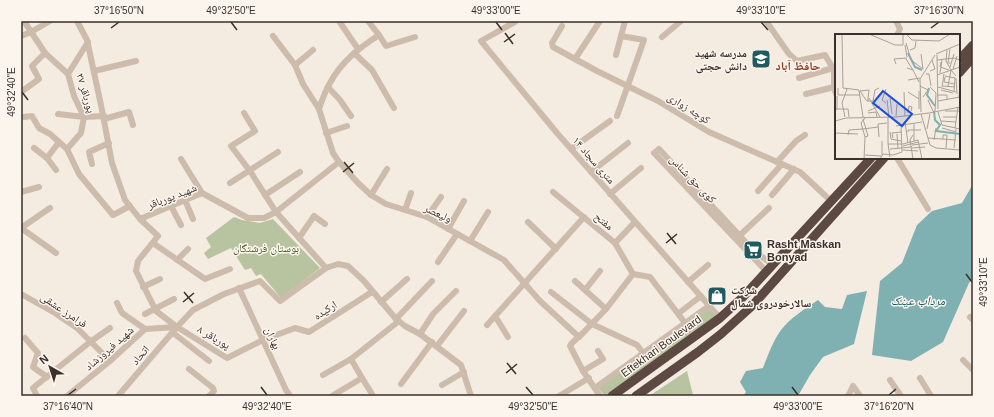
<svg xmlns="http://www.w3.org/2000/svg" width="994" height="417" font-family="Arial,'Noto Naskh Arabic',sans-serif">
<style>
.green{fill:#b8c4a0}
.water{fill:#7fb0b2}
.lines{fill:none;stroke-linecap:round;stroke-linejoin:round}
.minor{stroke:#cdbbac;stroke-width:6}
.highway{stroke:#5c4a42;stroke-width:9}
.ticks{fill:none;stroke:#3b302b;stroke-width:1.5}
.labels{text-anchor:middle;stroke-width:3;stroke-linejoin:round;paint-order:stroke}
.poi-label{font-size:11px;font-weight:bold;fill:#3b302b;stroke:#fbf5ee;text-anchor:start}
.street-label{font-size:11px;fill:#3b302b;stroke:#fbf5ee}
.park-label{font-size:11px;fill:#4a5a2e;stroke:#fbf5ee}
.neighbourhood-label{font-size:12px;font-weight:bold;fill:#8c3b22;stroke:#fbf5ee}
.water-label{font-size:12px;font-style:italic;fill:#1f5a5e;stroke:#fbf5ee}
.inset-river{fill:none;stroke:#7fb0b2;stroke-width:2}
.inset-road{fill:none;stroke:#aaa098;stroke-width:1}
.view{fill:#1d4ed8;fill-opacity:0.15;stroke:#1d4ed8;stroke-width:2}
.inset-edge{fill:none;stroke:#3b302b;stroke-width:2}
.neatline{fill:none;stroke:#3b302b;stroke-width:1.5}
.ticks-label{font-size:10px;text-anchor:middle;fill:#3b302b}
</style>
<rect width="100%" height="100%" fill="#f4ebe1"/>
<!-- green -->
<g class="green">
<polygon points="234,217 242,220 260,223 273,219 320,268 281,298 261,274 256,276 251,268 245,270 231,248 208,259 204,253 211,247 206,238"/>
<polygon points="708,306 718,317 605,396 598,388"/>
<polygon points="687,371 693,395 690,396 649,396"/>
</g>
<!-- water -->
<g class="water">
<polygon points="973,184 973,277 969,283 943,342 911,361 872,355 880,281 902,263 917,225 932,211 962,203"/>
<path d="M867 291 854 344 823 357 810 375 798 396H743L746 392 740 382 746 371 763 368C768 355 773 341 781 330 789 319 806 308 818 300L825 307 842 309 847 295Z"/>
</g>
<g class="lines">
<!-- minor -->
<g class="minor">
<polyline points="24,21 45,53 68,74"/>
<polyline points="77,21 87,40 101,105 112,163 125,200 140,219 202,193 248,218 264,218 276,212 339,162"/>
<polyline points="339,21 358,49"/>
<polyline points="368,21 379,35"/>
<polyline points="766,21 789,54 797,61 825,55 834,70 834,87 836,94"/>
<polyline points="896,21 900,29 897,35"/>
<polyline points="515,22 481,41 557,133 720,318"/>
<polyline points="562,26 552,43 553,47 597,71 658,101 709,132 800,172 831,201"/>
<polyline points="21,36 31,32 50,21"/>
<polyline points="273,36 295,65 303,84 319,109 333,153 339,162 358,183 371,195 386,204 427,217 504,260 540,301 579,337"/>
<polyline points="662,37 681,21"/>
<polyline points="354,53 372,70 394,108"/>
<polyline points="616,55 625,21"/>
<polyline points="575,59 600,21"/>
<polyline points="295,65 313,50"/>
<polyline points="94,71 136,61"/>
<polyline points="799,78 833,68"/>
<polyline points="328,87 340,100 351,116"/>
<polyline points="21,92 39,79 32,66 45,53"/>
<polyline points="806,94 834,87"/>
<path d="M319 109C322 100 325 91 330 83 341 62 359 48 379 35L386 46 415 37"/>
<polyline points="244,113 255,131 231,146 250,171 276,212 326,268 338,264 348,266 364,281 396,319 405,326 420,334 461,365 471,396"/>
<polyline points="58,114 84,117 104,116"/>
<polyline points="617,116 644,40 621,36"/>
<polyline points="24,117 32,116 39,128 50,134 67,149 79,174 113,215 130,206"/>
<polyline points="104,119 129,112 133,125"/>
<polyline points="326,133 347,126"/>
<polyline points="34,148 47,158 56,170"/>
<polyline points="67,149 81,133 84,117 74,96 68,74 88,42"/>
<polyline points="571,149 610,121"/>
<polyline points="47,158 59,142"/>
<polyline points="897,158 928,209"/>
<polyline points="181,159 202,193"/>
<polyline points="777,162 796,141 805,135"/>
<polyline points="92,164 89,152 109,143"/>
<polyline points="591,172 628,143"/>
<polyline points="230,183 278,152"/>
<polyline points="758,191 782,164"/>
<polyline points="21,192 39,187"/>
<polyline points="553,192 615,243 633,274"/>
<polyline points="610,194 641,168"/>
<polyline points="265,195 300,172"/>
<polyline points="371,195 387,169"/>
<polyline points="772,195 794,169"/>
<polyline points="185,200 193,219"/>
<polyline points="171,206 181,225"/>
<polyline points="50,208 21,228 56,253"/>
<polyline points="405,210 411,193"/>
<polyline points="427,217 441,197"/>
<polyline points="140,219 158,236 138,261 136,271 156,311 177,327 227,358 263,340 295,328 309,332 372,292"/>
<polyline points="528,222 556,249"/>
<polyline points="448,229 464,201"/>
<polyline points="299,238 314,216 325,224"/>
<polyline points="737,238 769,208"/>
<polyline points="470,241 488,212"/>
<polyline points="153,243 205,279 230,269"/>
<polyline points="615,243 635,222"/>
<polyline points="177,260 188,249"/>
<polyline points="438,262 457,234"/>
<polyline points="767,272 654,153 659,149 753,250 773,265"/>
<polyline points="633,274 650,277 695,336"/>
<polyline points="575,281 606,309"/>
<polyline points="688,282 708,265"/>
<polyline points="143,287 160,279"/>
<polyline points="239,288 286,390 290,396"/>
<polyline points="585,290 600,271"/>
<polyline points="551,292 592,324 637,345 653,365"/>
<polyline points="21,294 55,313 77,328 110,361"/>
<polyline points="381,302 407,279"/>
<polyline points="117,303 122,313 145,329 177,327"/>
<polyline points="679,313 701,296"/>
<polyline points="145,314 174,299"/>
<polyline points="495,316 508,337"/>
<polyline points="970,317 973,320"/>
<polyline points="396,319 432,281"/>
<polyline points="487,325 584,217"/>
<polyline points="172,332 209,361"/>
<polyline points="420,334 433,314 456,291"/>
<polyline points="25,338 38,353 33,367 47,377"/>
<polyline points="437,346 464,311"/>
<polyline points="351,359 362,378"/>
<polyline points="963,360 973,370"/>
<polyline points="189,369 213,388 214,391 209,396"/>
<polyline points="583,371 603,359 598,351"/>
<polyline points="323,375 351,359 399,321"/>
<polyline points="920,378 931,396"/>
<polyline points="890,380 901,396"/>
<polyline points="401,384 432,342"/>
<polyline points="442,385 464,372"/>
<polyline points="595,388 709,306"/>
<polyline points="37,396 33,388 90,342 110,328"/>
<polyline points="67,396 110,361 145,329"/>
<polyline points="118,396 177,327 193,310 224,294 260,281 280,301 326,268"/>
<polyline points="332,396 362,378 372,394"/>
<polyline points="559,396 589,378"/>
<polyline points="600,396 583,371 570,346 572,343 583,333 606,309 633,274"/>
<polyline points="848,396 853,386 860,396"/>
</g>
<!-- highway -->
<g class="highway">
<polyline points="959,60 973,45"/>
<polyline points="959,73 973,57"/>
<polyline points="612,396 720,318 743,297 871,158"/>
<polyline points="636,396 698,352 721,334 752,306 884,158"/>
</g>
</g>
<!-- ticks -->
<path class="ticks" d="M231 22 237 30M496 22 502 30M761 22 768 30M111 28 119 22M931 28 939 22M505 33 513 44M504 42 515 34M22 92 28 100M344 162 353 173M343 172 354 163M667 233 676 244M666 243 677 234M966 274 972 282M184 292 193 303M183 302 194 293M507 363 516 374M506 373 517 364M261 387 267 395M526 387 533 395M792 387 798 395M68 395 76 389M889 395 896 389"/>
<!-- icons -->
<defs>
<g id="school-square" transform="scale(1)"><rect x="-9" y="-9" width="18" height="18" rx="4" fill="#1f5a5e" stroke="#fbf5ee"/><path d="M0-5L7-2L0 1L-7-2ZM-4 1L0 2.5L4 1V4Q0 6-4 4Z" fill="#fff"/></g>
<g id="supermarket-square" transform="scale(1)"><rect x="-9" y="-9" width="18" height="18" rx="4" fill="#1f5a5e" stroke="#fbf5ee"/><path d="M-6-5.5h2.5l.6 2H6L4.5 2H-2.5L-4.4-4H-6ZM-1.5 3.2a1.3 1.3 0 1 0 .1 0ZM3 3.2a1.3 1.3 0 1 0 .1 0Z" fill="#fff"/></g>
<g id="shop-square" transform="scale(1)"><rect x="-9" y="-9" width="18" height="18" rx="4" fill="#1f5a5e" stroke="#fbf5ee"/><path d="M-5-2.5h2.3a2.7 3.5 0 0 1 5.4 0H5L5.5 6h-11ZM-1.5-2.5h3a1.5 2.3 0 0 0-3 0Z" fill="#fff"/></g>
</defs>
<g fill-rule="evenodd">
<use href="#school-square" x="761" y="59"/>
<use href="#supermarket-square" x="753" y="250"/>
<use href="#shop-square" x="717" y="296"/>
</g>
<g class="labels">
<!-- poi labels -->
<g class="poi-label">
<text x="747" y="57" text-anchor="end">مدرسه شهید<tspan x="747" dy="13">دانش حجتی</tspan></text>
<text x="767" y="248">Rasht Maskan<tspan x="767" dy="13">Bonyad</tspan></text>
<text x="731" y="294">شرکت<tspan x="731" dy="13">سالارخودروی شمال</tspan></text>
</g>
<!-- street labels -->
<g class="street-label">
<text transform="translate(86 93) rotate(73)" y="4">پورباقر ۲۷</text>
<text transform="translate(689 108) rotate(32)" y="4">کوچه زواری</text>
<text transform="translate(594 160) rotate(49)" y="4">۱۴ متری سجاد</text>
<text transform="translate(693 179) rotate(46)" y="4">کوی حق شناس</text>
<text transform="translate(172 196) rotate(-21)" y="4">شهید پورباقر</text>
<text transform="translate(438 213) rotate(25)" y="4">ولیعصر</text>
<text transform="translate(604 221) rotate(40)" y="4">مفتح</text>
<text transform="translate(64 310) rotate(34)" y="4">فرامرز عشقی</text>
<text transform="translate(325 310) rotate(-33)" y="4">ارکیده</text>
<text transform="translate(214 337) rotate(30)" y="4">پورباقر ۸</text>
<text transform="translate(273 338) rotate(65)" y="4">بهاران</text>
<text transform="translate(661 346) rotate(-36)" y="4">Eftekhari Boulevard</text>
<text transform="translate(109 348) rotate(-41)" y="4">شهید فیروزشاد</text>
<text transform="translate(140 355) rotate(-50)" y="4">اتحاد</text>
</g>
<!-- park labels -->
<g class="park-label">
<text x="266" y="252">بوستان فرشتگان</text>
</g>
<!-- neighbourhood labels -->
<g class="neighbourhood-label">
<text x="798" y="70">حافظ آباد</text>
</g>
<!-- water labels -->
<g class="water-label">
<text x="918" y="305">مرداب عینک</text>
</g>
</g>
<!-- overview -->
<g transform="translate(835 34)">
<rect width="125" height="125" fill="#f4ebe1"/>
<path class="inset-river" d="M73 19 80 33 87 36M94 54 92 61 100 72M99 77 100 86 105 91 101 97 125 100"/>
<path class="inset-road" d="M7 0 8 54 24 56 28 83M34 0 60 11H68V0M71 0 77 6 104 7 115 0M71 9 76 26 88 35M70 11 72 23M115 15 113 29H115M75 16 80 14 81 7M112 16 111 27 116 36M86 20 88 35M101 20 125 10M102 21 103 75M71 25 78 36M102 26 119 24 125 26M106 28 105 33 114 36M61 30 59 25 72 24M115 33 119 20M72 34 78 36 84 48M118 35 122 22M95 37 100 35 97 26M105 39 107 26M91 40H94L96 52M102 41 125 33M110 42 120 44 119 57M110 43 109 48 120 50M121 44 122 60M73 46 85 44M85 52 93 56 88 63M108 52 120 53M113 52 116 36 121 42M95 53 101 59 100 77M103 53 121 58M107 53 109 40M3 54V61H25M106 56 118 59M84 57V75M69 58 70 82M73 58 84 65M103 61H112V66M2 62V75M124 63 125 51M34 64 45 83M55 64 57 80M52 66 54 83M93 66 98 77M38 67 40 56 44 54M103 67 125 63M33 68V64L34 56 25 57 31 66 33 67H38M51 69 47 66 51 55M0 77 2 75H13L14 83M33 77 45 72M110 77H125M86 78 85 45 100 21M103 78 107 91 125 95M33 79 41 78 42 83M73 79 74 72 77 73 76 77M94 79 125 73M86 80 95 111 101 114 125 116M61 82 62 70M10 83 7 69 12 55M53 83V110H68L83 106M108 83H121M28 85 33 102 30 103M0 87 11 84 61 83 94 79M106 87 121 88M70 88 73 109M79 90V107M61 92 87 88M107 94 121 98M120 94 123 73M28 95 43 93M92 95 95 80M55 98 56 105 66 107M73 98V96H86M0 99 23 100M62 100 63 114M13 101 14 96 28 95M78 101 75 106 78 125M44 103 43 90 52 89M58 104 57 99 66 98M93 104 121 106M108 105V101H112L111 114M83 106 87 125M99 106 101 94M47 107V121M53 110 55 123M77 111 93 109M68 112 83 108M77 114 90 113M119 114 121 95M55 115 77 113M68 116 83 117M30 121 46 122M29 125 30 103 26 89 30 84M45 125 48 120 58 121 67 118 66 92"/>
<path class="view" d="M48 57 77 80 67 92 38 69Z"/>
<rect width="125" height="125" class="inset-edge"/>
</g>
<!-- border -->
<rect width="994" height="417" fill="none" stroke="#fbf5ee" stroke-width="44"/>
<!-- north arrow -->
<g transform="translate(50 367) rotate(321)" stroke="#fbf5ee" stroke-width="3" paint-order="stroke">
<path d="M0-3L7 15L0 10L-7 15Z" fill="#3b302b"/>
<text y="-6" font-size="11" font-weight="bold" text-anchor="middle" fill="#3b302b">N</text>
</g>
<rect x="22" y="22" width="950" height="373" class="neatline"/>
<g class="ticks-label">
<text x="119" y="14">37°16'50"N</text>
<text x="231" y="14">49°32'50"E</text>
<text x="496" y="14">49°33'00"E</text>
<text x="761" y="14">49°33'10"E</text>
<text x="939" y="14">37°16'30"N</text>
<text transform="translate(11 92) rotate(-90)" y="4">49°32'40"E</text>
<text transform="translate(983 282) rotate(-90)" y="4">49°33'10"E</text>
<text x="68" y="410">37°16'40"N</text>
<text x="267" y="410">49°32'40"E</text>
<text x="533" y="410">49°32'50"E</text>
<text x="798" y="410">49°33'00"E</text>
<text x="889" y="410">37°16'20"N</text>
</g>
</svg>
